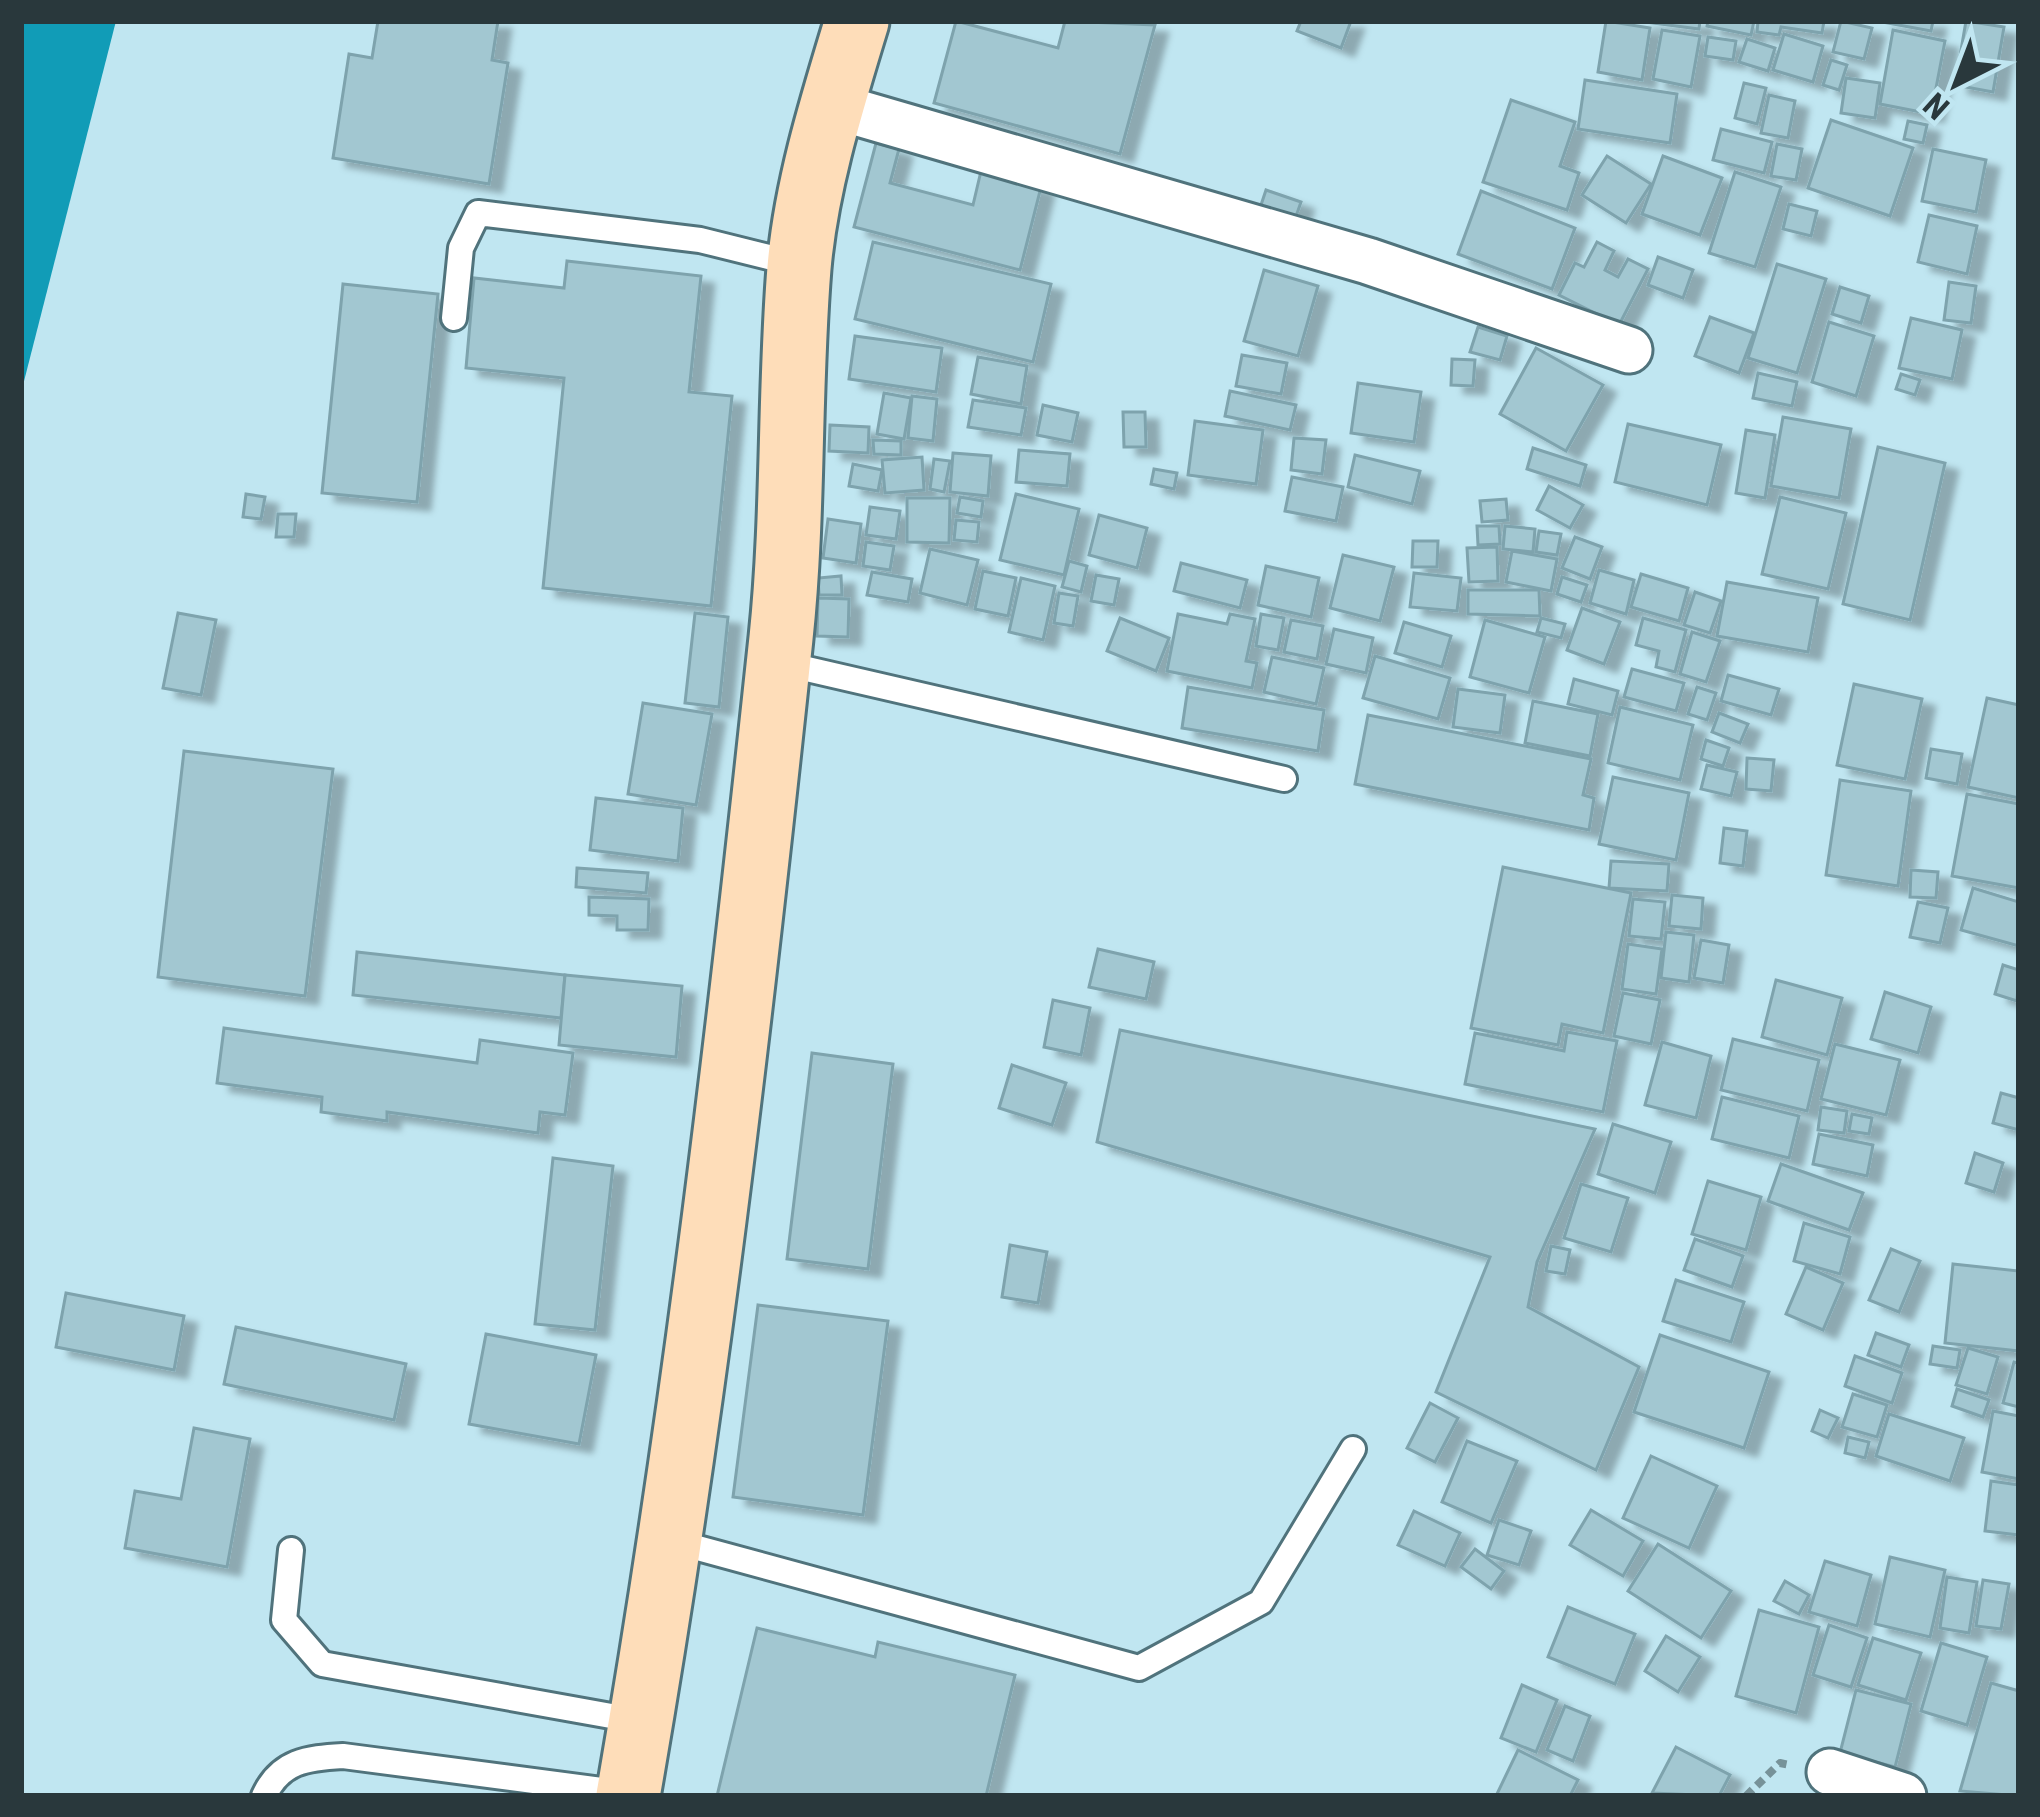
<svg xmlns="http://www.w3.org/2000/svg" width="2040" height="1817" font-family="'Roboto Condensed',sans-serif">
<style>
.water{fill:#119cb7}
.building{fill:#a2c7d1;stroke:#7ea3ad;stroke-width:3;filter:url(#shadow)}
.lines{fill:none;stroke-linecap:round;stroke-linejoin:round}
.lane-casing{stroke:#50737c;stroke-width:30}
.street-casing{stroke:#50737c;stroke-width:51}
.secondary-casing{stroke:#50737c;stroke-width:69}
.path{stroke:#779299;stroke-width:8;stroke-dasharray:9 6;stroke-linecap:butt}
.lane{stroke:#fff;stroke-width:24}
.street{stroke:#fff;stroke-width:45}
.secondary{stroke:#feddb9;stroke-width:63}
</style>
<defs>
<filter id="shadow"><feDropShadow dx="13" dy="8" stdDeviation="3" flood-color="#0004"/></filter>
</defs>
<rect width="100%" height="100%" fill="#c0e6f1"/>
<!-- water -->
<polygon class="water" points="21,21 116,21 21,393"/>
<!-- building -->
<g class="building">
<polygon points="378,21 498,21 492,60 508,63 489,184 333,158 349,54 372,58"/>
<polygon points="956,21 1058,48 1065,21 1155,25 1120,154 934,103"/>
<polygon points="1301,21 1351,21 1341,48 1297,31"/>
<polygon points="1606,21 1650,28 1642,80 1598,72"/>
<polygon points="1638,21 1700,21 1699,29"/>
<polygon points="1708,21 1754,21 1751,35 1707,26"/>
<polygon points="1758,21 1824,21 1822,33 1781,27 1779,35 1757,32"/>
<polygon points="1841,21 1872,28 1864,59 1833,52"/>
<polygon points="1877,21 1933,21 1931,31"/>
<polygon points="1966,21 2004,27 1993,92 1955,85"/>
<polygon points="1662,30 1700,36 1691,87 1653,79"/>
<polygon points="1893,30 1945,41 1931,114 1880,104"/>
<polygon points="1784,34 1823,46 1813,82 1773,70"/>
<polygon points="1708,37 1736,41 1733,60 1705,56"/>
<polygon points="1747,39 1775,48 1768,71 1739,62"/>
<polygon points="1831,60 1847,65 1839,90 1823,85"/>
<polygon points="1846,78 1880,83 1875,118 1841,113"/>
<polygon points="1585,80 1677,94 1670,143 1578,129"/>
<polygon points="1744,83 1766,88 1757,124 1735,118"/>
<polygon points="1769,95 1795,101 1788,138 1761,133"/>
<polygon points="1511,100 1575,122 1560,166 1579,173 1567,210 1483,182"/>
<polygon points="1831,120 1913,148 1890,216 1808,188"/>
<polygon points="1908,121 1927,125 1923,143 1904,139"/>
<polygon points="1721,129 1772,142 1764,173 1713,160"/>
<polygon points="876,143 899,149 890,183 973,205 981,171 1041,187 1020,270 854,227"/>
<polygon points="1777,144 1802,149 1796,180 1771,176"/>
<polygon points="1933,149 1986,160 1976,212 1922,201"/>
<polygon points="1607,156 1651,184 1626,223 1582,195"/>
<polygon points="1663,156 1722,178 1700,235 1642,214"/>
<polygon points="1735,172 1781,187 1755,267 1709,253"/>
<polygon points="1266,190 1301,202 1292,228 1257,217"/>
<polygon points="1481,191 1575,228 1552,289 1458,254"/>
<polygon points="1789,204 1817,211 1811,236 1783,229"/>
<polygon points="1929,215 1977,226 1967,274 1918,262"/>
<polygon points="873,242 1051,284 1033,362 855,319"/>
<polygon points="1597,242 1614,251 1605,270 1618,277 1628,259 1648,269 1619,325 1559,295 1575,263 1584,267"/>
<polygon points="1658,257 1693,270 1683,298 1648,285"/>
<polygon points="567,261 701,276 689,392 732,396 711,606 543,588 564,378 466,368 474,278 564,288"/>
<polygon points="1777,264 1826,279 1797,373 1748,358"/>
<polygon points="1264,270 1318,286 1298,356 1244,341"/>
<polygon points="1949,282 1976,286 1971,323 1944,320"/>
<polygon points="343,284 438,294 417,502 322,493"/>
<polygon points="1840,287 1869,296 1861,323 1832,314"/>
<polygon points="1710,317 1754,333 1739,373 1695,356"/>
<polygon points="1911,318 1962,330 1952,379 1899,368"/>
<polygon points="1829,322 1874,336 1856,396 1812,382"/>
<polygon points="1478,327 1507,336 1500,360 1470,352"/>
<polygon points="855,336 942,348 936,392 849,379"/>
<polygon points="1536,348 1603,385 1566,451 1500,414"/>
<polygon points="1242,355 1287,363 1281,394 1236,386"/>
<polygon points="978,357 1027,366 1021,404 971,394"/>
<polygon points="1452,359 1475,360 1473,386 1451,385"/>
<polygon points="1758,373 1797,382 1792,406 1753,398"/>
<polygon points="1901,374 1920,380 1915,395 1896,389"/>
<polygon points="1358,383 1421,392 1414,442 1351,433"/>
<polygon points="1230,391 1296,405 1290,430 1225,416"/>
<polygon points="884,393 911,398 904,439 877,434"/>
<polygon points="912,396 937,399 933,441 908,438"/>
<polygon points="973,400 1026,408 1021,435 968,427"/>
<polygon points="1043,405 1078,413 1072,442 1037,435"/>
<polygon points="1123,412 1145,412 1146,447 1124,447"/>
<polygon points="1783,417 1851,429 1839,498 1771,486"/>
<polygon points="1195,421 1263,430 1256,484 1188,475"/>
<polygon points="1628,424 1721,445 1707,505 1615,482"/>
<polygon points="830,425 869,427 868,453 829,451"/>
<polygon points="1746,430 1775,435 1765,498 1736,493"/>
<polygon points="1294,438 1326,440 1322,474 1291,470"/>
<polygon points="873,440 901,441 901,455 874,454"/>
<polygon points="1878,447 1945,463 1910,620 1843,604"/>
<polygon points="1533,448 1586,465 1580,486 1527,469"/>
<polygon points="1019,450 1070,454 1067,486 1016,482"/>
<polygon points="953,453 991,456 988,496 950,492"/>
<polygon points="1355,455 1420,471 1412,504 1348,487"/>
<polygon points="922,457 924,490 885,493 882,460"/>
<polygon points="934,459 950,461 944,492 930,489"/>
<polygon points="853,464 882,470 878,491 849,486"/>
<polygon points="1154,469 1177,473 1174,489 1151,484"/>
<polygon points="1292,477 1343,487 1336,521 1285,511"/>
<polygon points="1549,486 1583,505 1570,528 1537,510"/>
<polygon points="246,494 265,497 261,519 243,517"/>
<polygon points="1016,494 1079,509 1064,575 1000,560"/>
<polygon points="960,497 983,501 981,517 957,513"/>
<polygon points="1780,497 1846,513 1828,589 1762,574"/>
<polygon points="907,498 950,498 949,543 907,542"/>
<polygon points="1506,499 1508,520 1482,522 1480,501"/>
<polygon points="870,507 900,511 896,539 866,535"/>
<polygon points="278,514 296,514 294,537 276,537"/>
<polygon points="1099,515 1147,528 1137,568 1089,555"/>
<polygon points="828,519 861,524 856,563 823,558"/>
<polygon points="956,520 979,522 977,542 954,540"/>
<polygon points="1477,526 1499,526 1500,544 1478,545"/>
<polygon points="1505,526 1535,529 1533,552 1503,549"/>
<polygon points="1539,531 1561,534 1557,555 1536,552"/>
<polygon points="1575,537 1602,547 1590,579 1562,568"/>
<polygon points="1413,541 1438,541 1437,567 1412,567"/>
<polygon points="866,542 894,546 890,570 863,566"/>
<polygon points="1497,547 1498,581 1469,582 1467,548"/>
<polygon points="930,549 978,560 967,605 920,593"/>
<polygon points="1512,551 1557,559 1551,591 1506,582"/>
<polygon points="1343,555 1394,567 1380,621 1330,608"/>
<polygon points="1069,561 1087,566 1081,592 1062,587"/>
<polygon points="1181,563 1247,580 1240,608 1174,591"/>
<polygon points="1266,566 1319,578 1311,617 1258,605"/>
<polygon points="1599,570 1634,580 1626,614 1590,603"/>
<polygon points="983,571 1016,578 1008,616 975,609"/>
<polygon points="872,572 912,579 908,602 867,595"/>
<polygon points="1414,573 1461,578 1457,611 1410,607"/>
<polygon points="1641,574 1688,588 1679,621 1631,607"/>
<polygon points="1096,575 1119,579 1114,605 1091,601"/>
<polygon points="841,576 842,595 819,595 818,578"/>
<polygon points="1562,577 1587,585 1581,602 1557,594"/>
<polygon points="1021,578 1055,586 1043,640 1009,632"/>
<polygon points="1727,582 1818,598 1808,652 1717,636"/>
<polygon points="1468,590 1539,590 1540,616 1468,614"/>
<polygon points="1695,592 1721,601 1710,633 1684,625"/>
<polygon points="1059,593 1078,596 1073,626 1054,623"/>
<polygon points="818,598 849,599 848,637 817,636"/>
<polygon points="1582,608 1620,622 1604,664 1567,650"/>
<polygon points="178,613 216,620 201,695 163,688"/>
<polygon points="695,613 728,617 719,707 685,703"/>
<polygon points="1178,614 1227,624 1230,614 1255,619 1246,661 1257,663 1252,688 1167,671"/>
<polygon points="1261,614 1284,618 1278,650 1256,646"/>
<polygon points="1120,618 1169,638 1156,671 1107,651"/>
<polygon points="1541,618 1565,624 1561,638 1537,632"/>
<polygon points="1643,618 1686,630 1675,672 1656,667 1659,651 1636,645"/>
<polygon points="1291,620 1323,626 1317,659 1284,652"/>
<polygon points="1485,620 1545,637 1529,693 1470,677"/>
<polygon points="1404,622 1451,636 1442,667 1395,653"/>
<polygon points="1334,629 1373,638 1366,673 1326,664"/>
<polygon points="1692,632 1720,641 1706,682 1680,674"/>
<polygon points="1375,656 1450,678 1438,719 1363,698"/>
<polygon points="1272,657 1324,668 1316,704 1264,692"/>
<polygon points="1632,669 1684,683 1676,711 1624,697"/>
<polygon points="1728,675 1779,689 1771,715 1721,701"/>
<polygon points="1574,679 1618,691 1612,715 1568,704"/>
<polygon points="1854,684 1922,699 1905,779 1837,765"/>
<polygon points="1188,687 1324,710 1318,751 1182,728"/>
<polygon points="1697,687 1716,693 1707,720 1688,714"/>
<polygon points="1458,689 1505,695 1500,733 1453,727"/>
<polygon points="1987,698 2019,705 2019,798 1968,787"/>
<polygon points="1533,701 1598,714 1590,756 1525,743"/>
<polygon points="643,703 712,714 696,805 628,794"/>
<polygon points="1620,707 1693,725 1680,780 1608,763"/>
<polygon points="1719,713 1748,724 1740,743 1712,732"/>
<polygon points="1368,715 1591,759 1583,795 1594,798 1589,830 1355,784"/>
<polygon points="1706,740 1729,748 1723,766 1701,759"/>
<polygon points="1931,749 1962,754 1957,784 1926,778"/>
<polygon points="184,751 333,769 305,996 158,977"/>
<polygon points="1747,758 1774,760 1771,791 1746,789"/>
<polygon points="1707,765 1737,772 1731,796 1701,789"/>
<polygon points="1613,777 1689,793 1676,860 1599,844"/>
<polygon points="1840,780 1911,791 1898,886 1826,875"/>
<polygon points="1967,794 2019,804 2019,888 1952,876"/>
<polygon points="596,798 683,808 678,861 590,850"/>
<polygon points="1724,828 1747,831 1743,866 1720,863"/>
<polygon points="1611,861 1669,864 1667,891 1609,888"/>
<polygon points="1503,867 1631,893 1603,1033 1562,1024 1558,1045 1471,1028"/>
<polygon points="577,868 648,873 646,893 576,887"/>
<polygon points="1911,870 1938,872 1936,898 1910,897"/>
<polygon points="1973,888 2019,902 2019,946 1961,930"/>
<polygon points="1672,895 1703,898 1701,929 1669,926"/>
<polygon points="589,897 649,899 648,930 617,930 617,916 589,915"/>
<polygon points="1633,899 1665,902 1661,939 1629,936"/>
<polygon points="1918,902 1948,908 1940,943 1910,937"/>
<polygon points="1666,932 1694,935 1689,982 1661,978"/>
<polygon points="1701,940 1729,945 1723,983 1694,978"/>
<polygon points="1628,944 1662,949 1656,994 1622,989"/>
<polygon points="1098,949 1154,962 1146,999 1089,987"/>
<polygon points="357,952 565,975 561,1018 353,995"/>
<polygon points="2003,965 2019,970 2017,1001 1995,994"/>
<polygon points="565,975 682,986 676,1057 559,1045"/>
<polygon points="1776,980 1842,998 1827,1055 1762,1037"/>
<polygon points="1885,992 1931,1007 1918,1053 1871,1039"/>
<polygon points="1623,993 1660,1000 1651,1044 1614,1036"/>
<polygon points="1053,1000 1090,1008 1081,1055 1044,1047"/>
<polygon points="224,1028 477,1063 480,1040 573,1053 565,1115 540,1112 538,1133 387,1112 387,1121 321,1112 322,1097 217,1083"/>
<polygon points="1120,1030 1595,1129 1537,1262 1528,1307 1639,1367 1596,1470 1436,1392 1490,1257 1097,1142"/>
<polygon points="1567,1032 1617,1041 1603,1112 1465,1084 1475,1033 1564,1051"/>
<polygon points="1733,1039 1819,1060 1807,1111 1721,1090"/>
<polygon points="1662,1042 1711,1056 1696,1118 1645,1105"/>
<polygon points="1835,1044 1900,1060 1886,1115 1821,1099"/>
<polygon points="812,1053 893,1064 868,1269 787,1259"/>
<polygon points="1012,1065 1066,1083 1052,1125 999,1108"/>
<polygon points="2001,1093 2019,1098 2019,1130 1993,1123"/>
<polygon points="1722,1097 1799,1116 1789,1158 1712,1139"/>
<polygon points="1821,1107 1847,1111 1844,1133 1818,1130"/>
<polygon points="1852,1114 1872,1118 1869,1134 1849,1131"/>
<polygon points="1613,1124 1671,1142 1655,1193 1598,1174"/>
<polygon points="1819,1134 1873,1145 1867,1176 1813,1164"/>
<polygon points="1975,1153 2003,1163 1994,1192 1966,1183"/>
<polygon points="553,1158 613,1166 595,1330 535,1324"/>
<polygon points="1781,1164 1863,1193 1849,1230 1768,1201"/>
<polygon points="1708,1181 1761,1197 1746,1250 1692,1234"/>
<polygon points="1581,1184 1628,1198 1611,1252 1564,1238"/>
<polygon points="1804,1223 1850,1237 1840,1274 1794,1261"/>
<polygon points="1695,1239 1743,1256 1732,1287 1684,1270"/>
<polygon points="1010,1245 1047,1252 1038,1303 1002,1297"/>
<polygon points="1551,1246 1570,1250 1565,1274 1546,1271"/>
<polygon points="1891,1249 1920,1261 1899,1312 1869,1300"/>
<polygon points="1953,1264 2019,1271 2019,1351 1945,1343"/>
<polygon points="1806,1267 1843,1283 1823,1330 1786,1314"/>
<polygon points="1676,1280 1744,1302 1731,1342 1663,1321"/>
<polygon points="66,1293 184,1316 174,1370 56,1347"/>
<polygon points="758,1305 888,1321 863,1515 733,1497"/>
<polygon points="236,1327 406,1364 394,1420 224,1384"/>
<polygon points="1876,1333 1909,1345 1901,1367 1868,1355"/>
<polygon points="486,1334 596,1355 579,1444 469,1424"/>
<polygon points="1660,1335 1769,1372 1744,1448 1634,1412"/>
<polygon points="1933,1346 1960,1350 1957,1368 1930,1364"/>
<polygon points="1968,1348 1998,1357 1987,1394 1956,1385"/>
<polygon points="1855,1356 1902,1373 1892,1403 1845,1386"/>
<polygon points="2014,1362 2019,1363 2019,1407 2003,1403"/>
<polygon points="1957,1389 1989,1400 1983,1417 1952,1406"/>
<polygon points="1853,1394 1887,1405 1877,1437 1842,1427"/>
<polygon points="1430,1403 1458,1418 1435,1462 1407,1448"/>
<polygon points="1820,1410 1838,1418 1828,1438 1812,1431"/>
<polygon points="1993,1411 2019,1416 2019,1479 1982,1472"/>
<polygon points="1889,1414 1964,1438 1950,1481 1876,1456"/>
<polygon points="194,1428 250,1439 227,1567 125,1548 135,1491 181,1499"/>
<polygon points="1848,1437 1869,1442 1865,1458 1845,1453"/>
<polygon points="1467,1441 1517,1461 1491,1523 1442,1502"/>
<polygon points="1651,1456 1717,1486 1689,1548 1623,1518"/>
<polygon points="1991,1481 2019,1485 2019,1535 1985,1531"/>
<polygon points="1591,1510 1643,1541 1623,1576 1570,1545"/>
<polygon points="1414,1511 1460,1533 1445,1566 1398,1545"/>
<polygon points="1499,1520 1531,1531 1519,1565 1487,1555"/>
<polygon points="1658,1544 1731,1591 1701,1638 1628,1591"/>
<polygon points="1475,1549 1504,1571 1491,1589 1461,1567"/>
<polygon points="1890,1557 1945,1570 1930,1637 1875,1624"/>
<polygon points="1825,1561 1871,1575 1857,1626 1809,1612"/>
<polygon points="1947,1577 1977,1582 1969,1633 1940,1628"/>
<polygon points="1983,1580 2009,1584 2001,1629 1976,1626"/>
<polygon points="1785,1581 1809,1595 1799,1614 1774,1601"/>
<polygon points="1568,1607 1635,1634 1615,1684 1548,1657"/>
<polygon points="1759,1610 1819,1627 1796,1713 1736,1696"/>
<polygon points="1829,1625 1867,1638 1851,1687 1813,1675"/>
<polygon points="757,1628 875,1657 878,1642 1015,1675 986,1796 717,1796"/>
<polygon points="1666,1636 1700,1657 1678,1692 1645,1671"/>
<polygon points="1873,1638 1921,1653 1906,1700 1858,1685"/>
<polygon points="1941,1643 1987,1657 1967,1725 1921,1711"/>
<polygon points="1991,1683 2019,1691 2019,1796 1960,1791"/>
<polygon points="1522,1685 1557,1700 1536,1752 1501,1738"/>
<polygon points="1856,1690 1911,1704 1895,1767 1840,1753"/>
<polygon points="1565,1706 1590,1716 1573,1761 1547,1750"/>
<polygon points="1676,1747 1730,1775 1719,1796 1652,1793"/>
<polygon points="1518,1750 1578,1780 1570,1796 1496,1796"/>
</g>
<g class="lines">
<!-- lane casing -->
<g class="lane-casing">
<g id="lane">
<polyline points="454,318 461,248 478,213 700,240 797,264"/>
<polyline points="781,663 1284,779"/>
<polyline points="672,1541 1139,1668 1261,1602 1353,1449"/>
<polyline points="291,1550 284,1620 322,1664 639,1721"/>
<path d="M264 1796C280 1761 307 1758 343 1756L625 1793"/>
</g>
</g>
<!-- street casing -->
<g class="street-casing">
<g id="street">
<polyline points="831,105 1368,261 1629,350"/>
<polyline points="1830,1772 1903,1796"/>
</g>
</g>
<!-- secondary casing -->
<g class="secondary-casing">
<path id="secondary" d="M628 1796C695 1411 740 1026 781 638 794 515 789 391 799 268 806 185 833 100 857 21"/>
</g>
<!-- path -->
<polyline class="path" points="1746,1796 1780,1763 1790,1765"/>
<!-- lane -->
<use href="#lane" class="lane"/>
<!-- street -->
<use href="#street" class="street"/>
<!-- secondary -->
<use href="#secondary" class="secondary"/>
</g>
<!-- border -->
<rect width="2040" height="1817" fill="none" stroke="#29383c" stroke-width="48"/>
<!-- north arrow -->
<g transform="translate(1956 84) rotate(222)" stroke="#c0e6f1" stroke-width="9" paint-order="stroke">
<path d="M0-9L21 45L0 30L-21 45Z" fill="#29383c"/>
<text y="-18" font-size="33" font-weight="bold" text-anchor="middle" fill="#29383c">N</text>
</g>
</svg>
